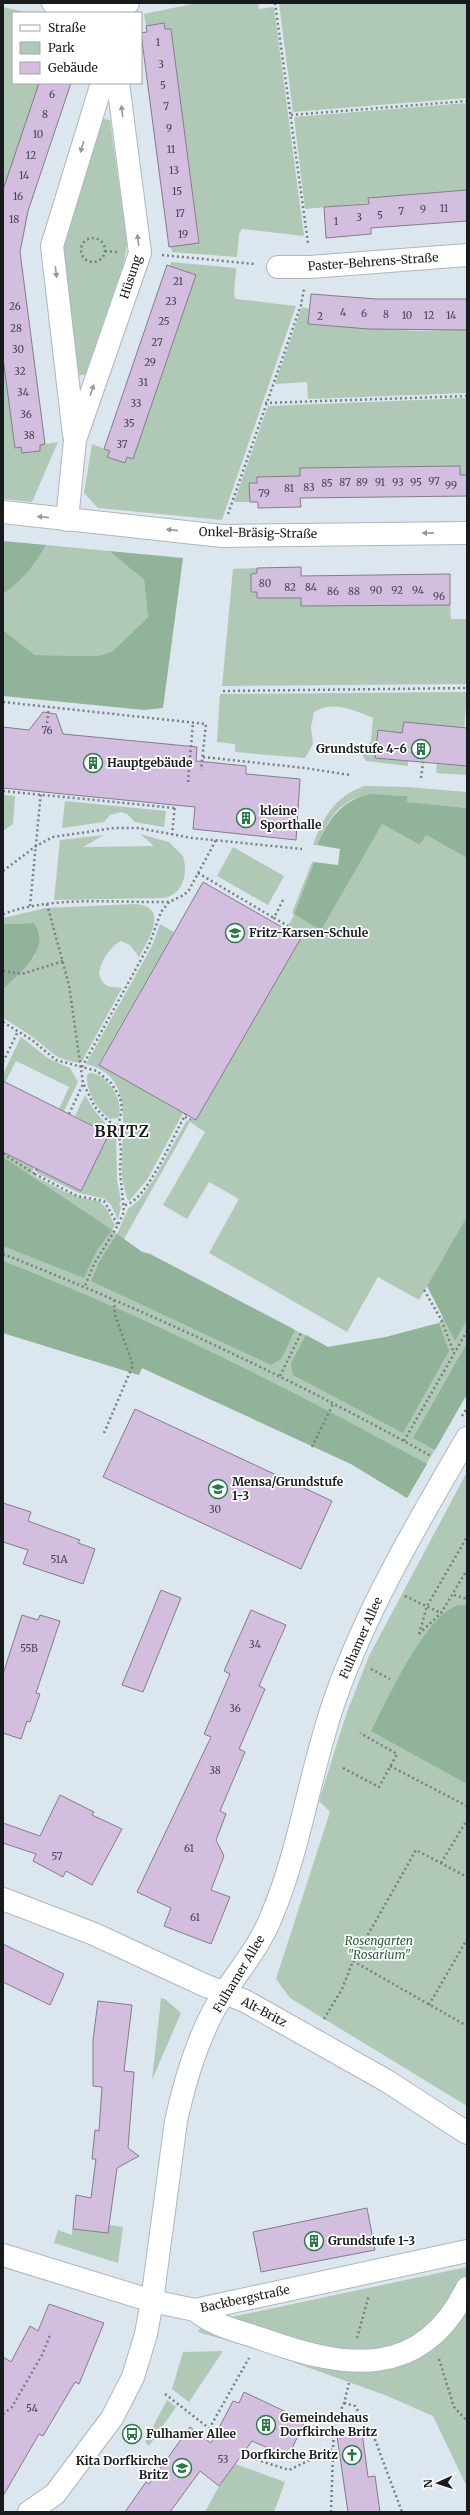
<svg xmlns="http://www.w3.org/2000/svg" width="470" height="2515" font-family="Merriweather,serif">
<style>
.green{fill:#b0c8b6}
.forest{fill:#91b39a}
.building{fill:#d3bee0;stroke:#837d87}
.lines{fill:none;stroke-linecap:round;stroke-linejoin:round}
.minor-casing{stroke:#adb6be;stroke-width:24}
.path{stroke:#787e84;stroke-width:2.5;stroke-dasharray:2 3;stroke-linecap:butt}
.minor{stroke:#fff;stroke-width:22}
.oneway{fill:#97989a}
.labels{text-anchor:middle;stroke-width:3.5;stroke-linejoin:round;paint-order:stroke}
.number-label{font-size:10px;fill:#47444e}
.street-label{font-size:12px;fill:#181b1e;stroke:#fff}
.poi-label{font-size:12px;font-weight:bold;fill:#181b1e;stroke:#fff;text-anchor:start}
.park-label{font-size:12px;font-style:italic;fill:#2a603d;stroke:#fff}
.district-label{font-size:16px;font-weight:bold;letter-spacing:1px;fill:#181b1e;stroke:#fff}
</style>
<rect width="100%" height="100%" fill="#dce6ee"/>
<!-- green -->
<g class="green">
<polygon points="197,3 258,3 259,9 274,7 304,236 242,229 239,234 237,257 172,252 171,246 199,242 171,29 165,29 164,23 146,26 144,14"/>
<polygon points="279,3 467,3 467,98 293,112"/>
<polygon points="3,7 29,13 13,13 13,83 39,83 3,190"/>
<polygon points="467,103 467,190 369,198 369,203 305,209 294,117"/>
<polygon points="103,119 110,120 127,243 124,263 85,375 78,375 62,256 63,236"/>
<polygon points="171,262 236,268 234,295 236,299 296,306 222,520 98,508 84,493 92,444 110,451 108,457 125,463 147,418 196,275 170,266"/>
<polygon points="302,307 310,309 308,324 418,331 467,329 467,393 308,399 307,382 275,384"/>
<polygon points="3,358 15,447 21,447 22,453 40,451 40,445 58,442 32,502 3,499"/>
<polygon points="467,398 467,475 460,475 460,466 300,468 300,476 257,477 257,483 249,483 250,502 234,502 268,406"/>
<path d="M46 545 109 551 144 580 148 617 113 651 98 656 35 655 3 630V594C22 581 35 565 46 545Z"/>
<polygon points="257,568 257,573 251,574 251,592 257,592 258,598 301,598 301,606 450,604 451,619 467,619 467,684 222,686 233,569"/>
<path d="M467 692 464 730 404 722 402 733 378 730 375 758 408 761V766L366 761 361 753 371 741 373 718C354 710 333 700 314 712L311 727 313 744 305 758 235 752V744L217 742 220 694Z"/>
<polygon points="437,764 467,766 467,775 436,773"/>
<path d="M365 786 407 787 467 792V808L406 802 407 796C355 793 339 795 317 845H313C323 817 336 795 365 786Z"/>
<polygon points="3,795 15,796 13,824 3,831"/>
<polygon points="65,801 166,811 164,827 135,822 127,814 121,812 110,815 104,822 62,828"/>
<path d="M382 824 420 845 426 835 467 858V1216L419 1300 378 1277 347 1332 209 1253 239 1199 209 1182 187 1219 163 1205 205 1132 190 1122 124 1239 142 1252 150 1254 328 1347 386 1337 439 1323 467 1275V1394L407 1498 351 1464 142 1368 139 1375 3 1333V1152L34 1168 31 1174C54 1186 74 1199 99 1201L106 1208 115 1225 112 1230 117 1234 128 1209 139 1200 154 1179 187 1120 190 1122 192 1118 196 1120 300 938 286 929 294 915 292 913 312 862H314L294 914Z"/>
<path d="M140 834 169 842 183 856C188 873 184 893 165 898L54 900 60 840 104 835 83 847 154 846Z"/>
<polygon points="233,847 284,876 268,905 217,876"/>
<path d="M136 904C170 907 148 940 139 957L130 945 121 941C110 946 100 963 99 974 104 990 112 986 122 988L81 1063C54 1059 55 1054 35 1039 25 1031 14 1025 3 1018V990L35 956 34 923 3 924V918L45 908Z"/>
<path d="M160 924 174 932 99 1064 183 1113 147 1180 129 1201C126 1198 126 1192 124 1187 114 1147 144 1077 86 1064L152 946Z"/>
<polygon points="21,1037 49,1059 70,1068 78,1082 64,1111 59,1109 69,1087 16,1061 3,1087 3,1074"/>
<path d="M89 1073C108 1073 125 1102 118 1118L110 1119C97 1109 86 1092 87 1075Z"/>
<polygon points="85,1095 94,1110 116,1136 117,1180 121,1201 119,1204 121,1207 118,1220 111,1205 105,1199 79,1193 37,1173 38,1170 81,1191 109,1134 75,1116"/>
<polygon points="467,1472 467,2106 290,1998 276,1979 330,1812 319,1801 346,1715 369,1656"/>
<polygon points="161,1998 165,1999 181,2013 152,2080"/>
<polygon points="109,2225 123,2227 118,2263 54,2243 58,2230 72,2235 72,2229 108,2233"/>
<polygon points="467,2267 467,2487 433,2416 385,2395 259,2350 198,2332 203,2323"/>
<polygon points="223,2351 189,2402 172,2389 183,2352"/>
<polygon points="167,2400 176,2407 149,2446 145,2442"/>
<polygon points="235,2464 285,2482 274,2512 205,2512 219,2486"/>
</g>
<!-- forest -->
<g class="forest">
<path d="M3 541 46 545C35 565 22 581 3 594Z"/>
<polygon points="109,551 183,558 163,708 144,710 3,696 3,630 35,655 98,656 113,651 148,617 144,580"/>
<path d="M372 794 407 796V802L467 808V858L426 835 420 845 382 824 321 930 294 914 314 862 338 865 340 849 317 845C329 819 342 799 372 794Z"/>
<path d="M34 923C52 950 20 971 3 990V924Z"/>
<polygon points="3,1157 112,1230 97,1250 84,1278 3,1246"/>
<polygon points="467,1216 467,1320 455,1341 427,1286"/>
<polygon points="117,1234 142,1252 150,1254 295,1330 281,1359 271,1365 91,1281 99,1262"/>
<path d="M3 1261C150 1318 289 1388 427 1464L407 1498 351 1464 142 1368 139 1375 3 1333Z"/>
<polygon points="439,1323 449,1351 403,1433 293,1375 291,1363 306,1335 328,1347 386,1337"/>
<polygon points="467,1343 467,1394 435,1450 413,1438"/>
<path d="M459 1605H467V1784L371 1731C388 1699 426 1613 459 1605Z"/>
</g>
<!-- building -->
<g class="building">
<polygon points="164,23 165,29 171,29 199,243 169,247 141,33 147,32 146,26"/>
<polygon points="39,83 71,83 28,211 20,252 45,444 40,445 40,451 22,453 21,447 15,448 3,358 3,190"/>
<polygon points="467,190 467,221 371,228 371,234 326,238 324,207 369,204 368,198"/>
<polygon points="167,265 196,275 133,459 127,457 125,463 107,457 110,451 104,449"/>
<polygon points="311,294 376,299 467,299 467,330 369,329 308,324"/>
<polygon points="460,466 460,475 467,475 467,496 300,498 301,507 258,508 258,502 250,502 249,483 257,483 257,477 300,476 300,468"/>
<polygon points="301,567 301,576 450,574 450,605 301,606 301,598 257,598 257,592 251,592 251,574 257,573 257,568"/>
<polygon points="43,712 56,714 63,734 197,747 196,761 246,766 246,774 300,779 296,840 193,829 195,807 3,788 3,727 29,730"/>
<polygon points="404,722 467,728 467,766 375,758 378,730 402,733"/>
<polygon points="203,882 301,938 196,1120 99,1065"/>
<polygon points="3,1081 109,1134 81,1191 3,1152"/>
<polygon points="135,1409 332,1501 301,1569 103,1477"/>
<polygon points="3,1503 31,1512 28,1521 80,1540 78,1543 95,1549 83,1584 23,1564 28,1550 3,1542"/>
<polygon points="161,1590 181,1598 143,1692 122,1685"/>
<polygon points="251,1610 286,1625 259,1686 265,1689 239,1749 245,1752 220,1811 226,1814 216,1840 224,1856 211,1890 230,1897 211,1944 164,1926 171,1908 137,1892 211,1737 204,1734 230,1674 224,1671"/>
<polygon points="22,1615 38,1620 40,1615 60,1621 36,1693 40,1694 30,1722 27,1721 21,1739 3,1733 3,1674"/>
<polygon points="60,1795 94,1812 92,1815 122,1829 92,1885 66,1871 63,1877 33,1861 36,1854 3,1843 3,1823 40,1836"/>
<polygon points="3,1944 64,1974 50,2005 3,1982"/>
<polygon points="98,2001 132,2005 124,2071 134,2072 128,2148 139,2156 117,2168 108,2233 73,2229 76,2195 91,2198 96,2159 92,2159 95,2130 99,2131 102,2087 93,2086 93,2040"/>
<polygon points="367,2208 375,2250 261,2272 253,2232"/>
<polygon points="49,2304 104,2323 79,2384 75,2382 43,2436 39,2434 3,2496 3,2357 11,2362 30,2326 38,2331"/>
<polygon points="244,2392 305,2421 288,2457 252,2441 219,2486 200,2471 170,2512 125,2512 146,2482 149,2484 190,2427 211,2443 233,2401 239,2403"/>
<polygon points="362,2432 368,2477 375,2476 380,2512 348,2512 337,2436"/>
</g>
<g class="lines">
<!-- minor casing -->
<g class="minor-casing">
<g id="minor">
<polyline points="53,3 94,5 128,3"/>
<polyline points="278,267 310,267 467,255"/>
<polyline points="74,435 52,246 102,83"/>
<polyline points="3,512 222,536 467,533"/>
<polyline points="67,520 75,440 140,253 118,83"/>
<polyline points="3,1899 94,1934 204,1985 245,2001 387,2081 467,2133"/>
<polyline points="3,2255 152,2301 195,2310 467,2251"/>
<path d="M195 2310C214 2326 239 2331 262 2339 345 2369 422 2381 467 2288"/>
<path d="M29 2512 55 2494 112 2418 133 2377 146 2334 152 2301 176 2121C185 2080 201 2027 225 1992 242 1966 261 1944 272 1915 301 1846 310 1770 335 1699 367 1608 418 1522 467 1438"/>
</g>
</g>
<!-- path -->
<g class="path">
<polyline points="275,3 308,243"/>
<polyline points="291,115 467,101"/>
<circle cx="93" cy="250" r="12"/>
<polyline points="105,251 117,252"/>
<polyline points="162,255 255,264"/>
<polyline points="265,403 467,396"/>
<polyline points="228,514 301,305 304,289"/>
<polyline points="223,691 467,688"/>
<polyline points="3,702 206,724 201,770"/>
<polyline points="47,723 49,707"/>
<polyline points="203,757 305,768 350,775"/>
<polyline points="421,778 423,762"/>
<polyline points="188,782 193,723"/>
<polyline points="3,791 175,808"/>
<polyline points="172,835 175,805"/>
<polyline points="3,871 36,846 53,837 114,828 138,828 192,838 302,849"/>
<polyline points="198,873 274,918"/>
<polyline points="283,900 274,918 288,926"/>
<polyline points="47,904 69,985 83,1083 95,1107 107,1120 118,1127"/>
<polyline points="30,906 41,792"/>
<path d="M3 914C56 895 114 903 169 902"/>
<polyline points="3,971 22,974 63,961"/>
<polyline points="3,1022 32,1040 56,1060 97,1071 111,1083 120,1097 122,1108 118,1127 121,1150 120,1171 124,1212 118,1225 94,1264 85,1286"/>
<polyline points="3,1062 18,1031"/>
<polyline points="82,1067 149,945 161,912 169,902 184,895 189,890 216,840"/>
<polyline points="69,1114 83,1084"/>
<polyline points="185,1117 191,1120"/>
<polyline points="3,1154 35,1174"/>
<polyline points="37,1169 35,1174 77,1196 104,1201 118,1225"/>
<path d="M125 1205C148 1200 173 1135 186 1114"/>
<path d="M3 1254C150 1312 293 1379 431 1456"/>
<polyline points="424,1290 441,1319 454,1353"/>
<polyline points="280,1376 301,1333"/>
<polyline points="462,1416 467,1408"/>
<polyline points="104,1433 133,1365 115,1315 114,1299"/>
<polyline points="404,1441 467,1331"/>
<polyline points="312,1447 333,1404"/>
<polyline points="454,1595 467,1599"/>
<polyline points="405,1596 441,1613"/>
<polyline points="419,1634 427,1606 467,1537"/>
<polyline points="419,1634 441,1613 467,1570"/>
<polyline points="371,1669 390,1679"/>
<polyline points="390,1766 467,1806"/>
<polyline points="343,1768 379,1787 397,1754 360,1733"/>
<polyline points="441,1863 467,1820"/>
<polyline points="353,1961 467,2026"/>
<polyline points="429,2005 467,1939"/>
<polyline points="324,2019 342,1989 353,1961 416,1850 467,1877"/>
<polyline points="357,2338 369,2295"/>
<polyline points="439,2359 454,2407 467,2421"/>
<polyline points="165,2394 223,2439"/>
<polyline points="344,2403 355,2406 374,2437 402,2512"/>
<polyline points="3,2414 12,2407 42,2355 51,2333"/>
<polyline points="209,2429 249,2358"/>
<polyline points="242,2455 289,2470 333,2449"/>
<polyline points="331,2512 334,2425 344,2403 349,2383"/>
</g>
<!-- minor -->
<use href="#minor" class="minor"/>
</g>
<!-- one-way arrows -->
<defs><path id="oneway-solid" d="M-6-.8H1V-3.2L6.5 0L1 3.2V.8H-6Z"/></defs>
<g class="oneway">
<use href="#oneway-solid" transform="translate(122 111) rotate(-97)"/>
<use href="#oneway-solid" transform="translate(82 147) rotate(107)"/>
<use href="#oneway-solid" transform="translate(138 240) rotate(-97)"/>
<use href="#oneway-solid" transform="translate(56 272) rotate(83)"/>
<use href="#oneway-solid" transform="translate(92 390) rotate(-71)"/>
<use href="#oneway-solid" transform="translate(43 517) rotate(-174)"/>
<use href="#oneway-solid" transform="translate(172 530) rotate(-174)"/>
<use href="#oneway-solid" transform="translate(428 533) rotate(179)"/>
</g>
<!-- icons -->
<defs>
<g id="building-ring" transform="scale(1)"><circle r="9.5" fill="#fff" stroke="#2b7948" stroke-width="1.5"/><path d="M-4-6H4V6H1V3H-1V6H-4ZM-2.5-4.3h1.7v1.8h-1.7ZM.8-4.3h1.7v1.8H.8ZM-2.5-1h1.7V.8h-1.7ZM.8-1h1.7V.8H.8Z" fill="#2b7948"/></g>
<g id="school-ring" transform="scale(1)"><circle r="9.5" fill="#fff" stroke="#2b7948" stroke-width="1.5"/><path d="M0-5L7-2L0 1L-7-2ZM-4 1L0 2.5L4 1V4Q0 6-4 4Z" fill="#2b7948"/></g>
<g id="bus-ring" transform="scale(1)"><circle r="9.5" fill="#fff" stroke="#2b7948" stroke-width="1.5"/><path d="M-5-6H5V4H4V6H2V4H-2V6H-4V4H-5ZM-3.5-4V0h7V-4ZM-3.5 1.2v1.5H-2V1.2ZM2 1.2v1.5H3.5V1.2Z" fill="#2b7948"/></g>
<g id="church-ring" transform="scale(1)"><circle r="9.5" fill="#fff" stroke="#2b7948" stroke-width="1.5"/><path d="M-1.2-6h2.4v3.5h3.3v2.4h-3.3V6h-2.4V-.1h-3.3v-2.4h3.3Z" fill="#2b7948"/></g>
</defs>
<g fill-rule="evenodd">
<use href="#building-ring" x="421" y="749"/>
<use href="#building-ring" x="93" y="763"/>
<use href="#building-ring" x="246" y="818"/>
<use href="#school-ring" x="235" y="933"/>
<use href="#school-ring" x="218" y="1489"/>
<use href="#building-ring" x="314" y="2241"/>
<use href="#building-ring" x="266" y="2425"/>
<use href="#bus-ring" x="132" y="2434"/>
<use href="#church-ring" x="352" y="2455"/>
<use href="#school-ring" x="182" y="2468"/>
</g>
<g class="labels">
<!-- number labels -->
<g class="number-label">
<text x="158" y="46">1</text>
<text x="161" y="68">3</text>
<text x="163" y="89">5</text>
<text x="52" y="98">6</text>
<text x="166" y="110">7</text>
<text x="45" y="118">8</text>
<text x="169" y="132">9</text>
<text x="38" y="138">10</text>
<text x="171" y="153">11</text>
<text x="31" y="159">12</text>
<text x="174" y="174">13</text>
<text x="24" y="179">14</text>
<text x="177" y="195">15</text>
<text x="18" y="200">16</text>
<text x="444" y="212">11</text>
<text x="423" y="213">9</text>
<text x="401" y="215">7</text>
<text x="180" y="217">17</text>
<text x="380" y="219">5</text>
<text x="359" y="221">3</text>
<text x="14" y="223">18</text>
<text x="336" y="225">1</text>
<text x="183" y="238">19</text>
<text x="178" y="285">21</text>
<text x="171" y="305">23</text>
<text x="15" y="310">26</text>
<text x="343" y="316">4</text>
<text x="364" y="317">6</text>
<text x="386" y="318">8</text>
<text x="407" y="319">10</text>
<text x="429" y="319">12</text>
<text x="451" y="319">14</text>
<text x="320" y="320">2</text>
<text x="164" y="325">25</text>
<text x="16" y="332">28</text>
<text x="157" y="346">27</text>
<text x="18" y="353">30</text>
<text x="150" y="366">29</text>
<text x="20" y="375">32</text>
<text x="143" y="386">31</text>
<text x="23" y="396">34</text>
<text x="136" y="407">33</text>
<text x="26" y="418">36</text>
<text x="129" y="427">35</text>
<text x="29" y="439">38</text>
<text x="122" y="448">37</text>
<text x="434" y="485">97</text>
<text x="345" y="486">87</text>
<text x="362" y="486">89</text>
<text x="380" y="486">91</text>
<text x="398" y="486">93</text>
<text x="416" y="486">95</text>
<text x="327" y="487">85</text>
<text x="451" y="489">99</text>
<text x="309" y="491">83</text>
<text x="289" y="492">81</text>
<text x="264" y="497">79</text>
<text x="265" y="587">80</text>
<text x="290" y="591">82</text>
<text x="311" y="591">84</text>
<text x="376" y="594">90</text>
<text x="397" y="594">92</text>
<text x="418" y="594">94</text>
<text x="333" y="595">86</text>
<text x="354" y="595">88</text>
<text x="439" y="600">96</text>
<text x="47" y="734">76</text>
<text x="215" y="1513">30</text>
<text x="59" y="1563">51A</text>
<text x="255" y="1648">34</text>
<text x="29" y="1652">55B</text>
<text x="235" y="1712">36</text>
<text x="215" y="1774">38</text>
<text x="189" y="1852">61</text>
<text x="57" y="1860">57</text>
<text x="195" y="1921">61</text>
<text x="32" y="2412">54</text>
<text x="223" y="2463">53</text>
</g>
<!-- street labels -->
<g class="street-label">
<text transform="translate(373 262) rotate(-4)" y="4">Paster-Behrens-Straße</text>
<text transform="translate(131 277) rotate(-72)" y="4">Hüsung</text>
<text transform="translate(258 533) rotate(1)" y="4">Onkel-Bräsig-Straße</text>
<text transform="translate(361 1638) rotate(-66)" y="4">Fulhamer Allee</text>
<text transform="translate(239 1974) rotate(-59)" y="4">Fulhamer Allee</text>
<text transform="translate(264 2012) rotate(28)" y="4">Alt-Britz</text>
<text transform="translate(245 2299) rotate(-12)" y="4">Backbergstraße</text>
</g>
<!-- poi labels -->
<g class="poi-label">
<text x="407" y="753" text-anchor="end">Grundstufe 4-6</text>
<text x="107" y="767">Hauptgebäude</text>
<text x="260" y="815">kleine<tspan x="260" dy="14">Sporthalle</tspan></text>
<text x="249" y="937">Fritz-Karsen-Schule</text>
<text x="232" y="1486">Mensa/Grundstufe<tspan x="232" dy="14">1-3</tspan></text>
<text x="328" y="2245">Grundstufe 1-3</text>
<text x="280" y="2422">Gemeindehaus<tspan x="280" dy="14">Dorfkirche Britz</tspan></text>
<text x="146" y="2438">Fulhamer Allee</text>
<text x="338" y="2459" text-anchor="end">Dorfkirche Britz</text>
<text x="168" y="2465" text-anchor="end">Kita Dorfkirche<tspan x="168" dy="14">Britz</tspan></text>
</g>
<!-- park labels -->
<g class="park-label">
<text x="379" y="1945">Rosengarten<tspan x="379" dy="14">"Rosarium"</tspan></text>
</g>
<!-- district labels -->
<g class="district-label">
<text x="122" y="1137">BRITZ</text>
</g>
</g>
<!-- border -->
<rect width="470" height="2515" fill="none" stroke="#181b1e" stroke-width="8"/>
<!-- legend -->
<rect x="12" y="12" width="130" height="72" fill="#ffffff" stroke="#a3a4a5"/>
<rect x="20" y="25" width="20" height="6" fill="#ffffff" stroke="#a3a4a5"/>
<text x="48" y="32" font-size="12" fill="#181b1e">Straße</text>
<rect x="20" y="42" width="20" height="12" fill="#b0c8b6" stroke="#a3a4a5"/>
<text x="48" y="52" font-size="12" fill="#181b1e">Park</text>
<rect x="20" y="62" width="20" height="12" fill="#d3bee0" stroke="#a3a4a5"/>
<text x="48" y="72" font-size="12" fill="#181b1e">Gebäude</text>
<!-- north arrow -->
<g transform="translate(438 2483) rotate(267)" stroke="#ffffff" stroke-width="3" paint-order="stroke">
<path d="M0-3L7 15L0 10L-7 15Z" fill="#181b1e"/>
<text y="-6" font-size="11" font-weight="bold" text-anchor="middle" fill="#181b1e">N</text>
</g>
</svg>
